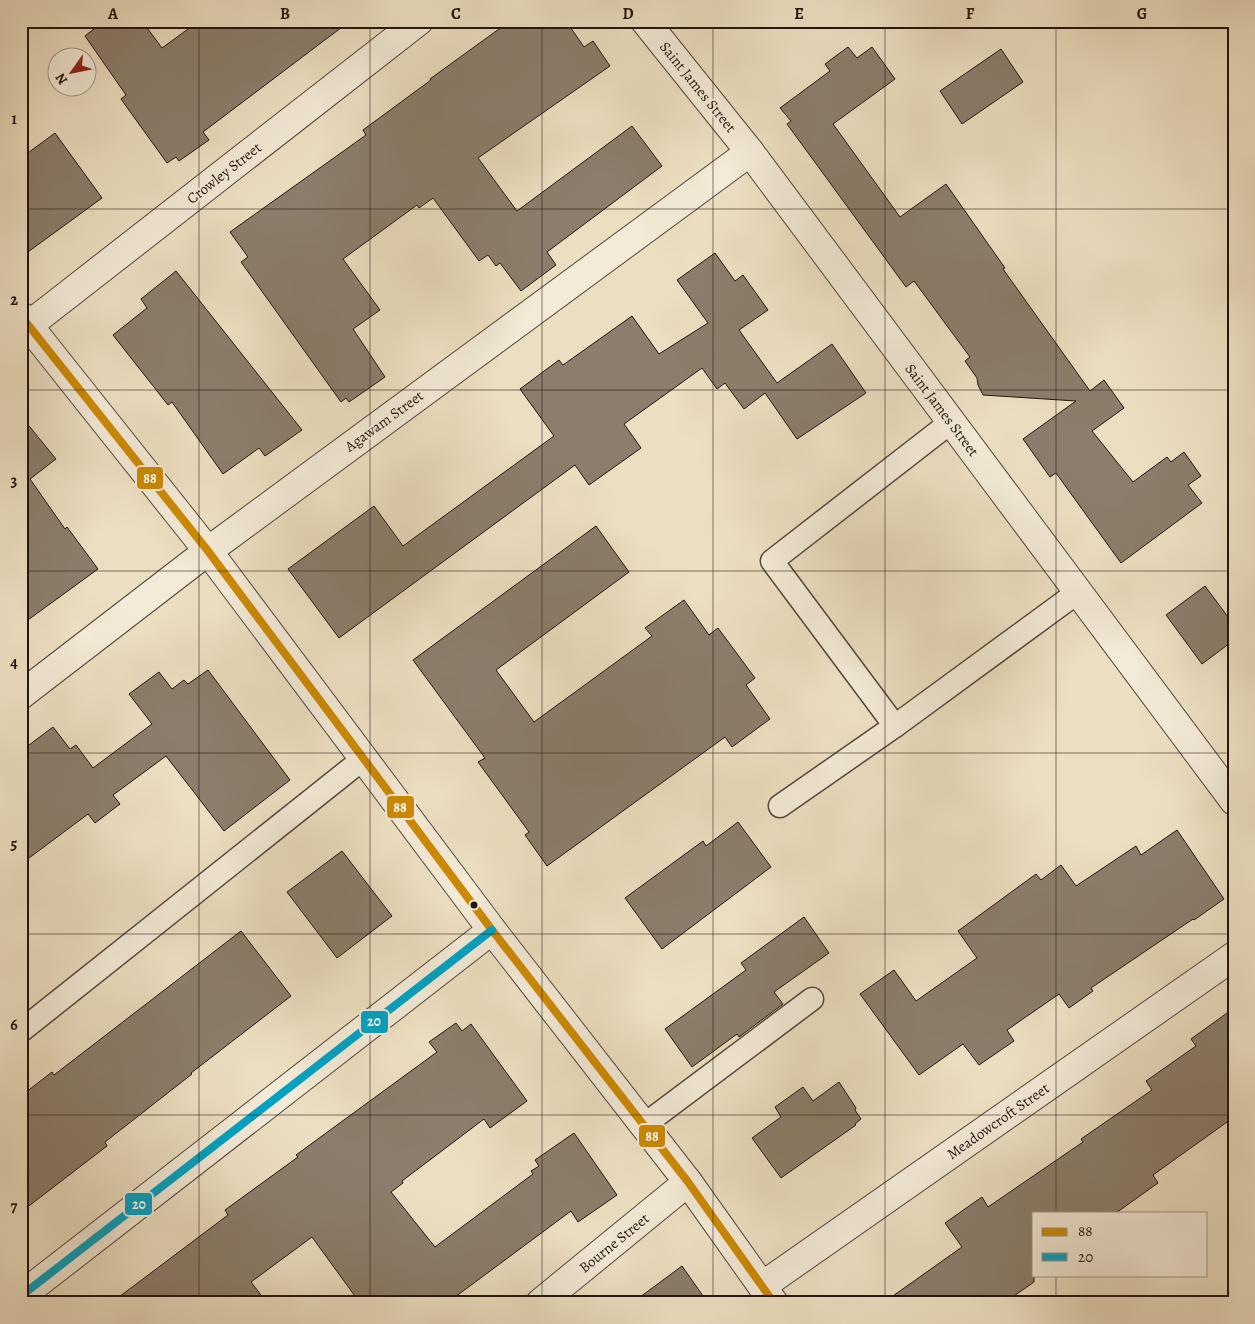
<svg xmlns="http://www.w3.org/2000/svg" width="1255" height="1324" font-family="Alegreya,serif">
<style>
.building{fill:#8b7e6c;stroke:#21140f}
.lines{fill:none;stroke-linecap:round;stroke-linejoin:round}
.service-casing{stroke:#54473c;stroke-width:25}
.minor-casing{stroke:#54473c;stroke-width:30}
.tertiary-casing{stroke:#54473c;stroke-width:30}
.service{stroke:#f3ead7;stroke-width:22}
.minor{stroke:#f3ead7;stroke-width:28}
.tertiary{stroke:#f3ead7;stroke-width:28}
.bus-1-casing{stroke:#f3ead7;stroke-width:11}
.bus-2-casing{stroke:#f3ead7;stroke-width:11}
.bus-1{stroke:#cc8903;stroke-width:8}
.bus-2{stroke:#02a2c4;stroke-width:8}
.grid{fill:none;stroke:#21140f;stroke-width:1;stroke-opacity:0.55}
.bus-dot{fill:#21140f;stroke:#f3ead7;stroke-width:2}
.labels{text-anchor:middle;stroke-width:4;stroke-linejoin:round;paint-order:stroke}
.street-label{font-size:15px;fill:#21140f;stroke:#f3ead7}
.line-badge{stroke:#f3ead7;stroke-width:2}
.badge-label{font-size:14px;text-anchor:middle;font-weight:bold;fill:#fff}
.neatline{fill:none;stroke:#21140f;stroke-width:2}
.grid-label{font-size:16px;text-anchor:middle;font-weight:bold;fill:#21140f}
</style>
<rect width="100%" height="100%" fill="#ecdfc1"/>
<filter id="stains"><feTurbulence type="fractalNoise" baseFrequency=".004" numOctaves="4"/><feColorMatrix values="0 0 0 0 .2 0 0 0 0 .09 0 0 0 0 .02 0 0 0 .5 -.17"/></filter>
<radialGradient id="worn" r=".72"><stop offset=".6" stop-color="#630" stop-opacity="0"/><stop offset="1" stop-color="#630" stop-opacity=".3"/></radialGradient>
<!-- building -->
<g class="building">
<polygon points="104,21 142,21 162,48 199,21 350,21 203,132 209,140 179,161 176,157 167,163 121,99 126,95 85,36"/>
<polygon points="510,21 566,21 584,47 593,41 610,66 478,158 517,211 632,126 662,166 547,252 556,265 521,291 500,263 496,266 488,255 479,261 433,198 419,208 417,205 343,259 380,310 353,329 385,377 349,402 346,398 341,402 241,262 248,257 230,232 366,135 363,130 431,80 430,79"/>
<polygon points="848,47 857,58 872,47 895,79 833,124 900,217 946,184 1005,268 1003,269 1090,391 1104,380 1124,408 1092,431 1133,482 1167,457 1171,462 1184,452 1201,476 1188,485 1202,503 1121,563 1056,473 1050,477 1023,439 1076,401 983,395 978,385 977,378 965,361 970,357 914,281 906,287 787,124 791,121 780,108 830,71 825,64"/>
<polygon points="1001,49 1023,82 962,124 940,91"/>
<polygon points="55,133 102,198 21,257 21,158"/>
<polygon points="715,253 735,281 743,275 768,310 739,330 777,383 832,344 866,393 797,439 765,393 744,409 725,383 717,389 702,368 624,424 641,448 589,485 575,465 339,638 288,569 374,506 403,546 554,436 520,389 559,360 563,365 632,316 659,354 708,323 677,280"/>
<polygon points="176,271 302,430 265,456 259,448 223,474 172,402 168,405 113,335 147,308 141,299"/>
<polygon points="21,416 56,459 30,479 65,529 67,527 98,569 21,625"/>
<polygon points="596,526 629,572 496,670 534,722 652,636 645,628 684,600 709,635 718,628 755,678 746,685 770,719 732,747 725,737 547,866 525,835 529,832 478,762 485,758 413,660"/>
<polygon points="1205,586 1234,625 1234,640 1202,664 1166,615"/>
<polygon points="208,670 290,780 224,831 166,756 113,795 120,804 95,823 88,814 21,864 21,751 53,727 70,749 76,745 93,768 152,724 129,694 159,672 172,689 184,680 188,684"/>
<polygon points="738,822 771,867 662,949 625,898 703,841 706,846"/>
<polygon points="1177,830 1224,899 1194,920 1193,919 1091,988 1093,991 1069,1008 1059,994 1007,1030 1014,1041 979,1065 963,1044 919,1075 860,994 894,970 916,1001 977,958 958,931 1036,874 1041,880 1061,865 1076,886 1136,846 1141,855"/>
<polygon points="342,851 392,916 337,958 287,892"/>
<polygon points="804,917 829,953 774,992 783,1004 739,1037 737,1034 692,1067 665,1029 746,970 741,963"/>
<polygon points="241,931 291,996 191,1073 192,1074 105,1142 107,1146 21,1212 21,1096 52,1072 54,1075"/>
<polygon points="1234,1008 1234,1117 1153,1175 1158,1183 1116,1213 1034,1213 1034,1282 1004,1303 883,1303 962,1247 945,1223 982,1197 988,1207 1083,1142 1081,1139 1152,1090 1146,1081 1196,1046 1191,1039"/>
<polygon points="456,1023 462,1031 471,1024 527,1101 490,1128 484,1119 402,1181 403,1183 391,1192 435,1247 533,1174 531,1171 539,1166 535,1160 574,1133 617,1195 578,1222 571,1211 447,1303 360,1303 312,1237 251,1282 267,1303 111,1303 228,1215 225,1210 298,1157 296,1155 437,1052 429,1042"/>
<polygon points="839,1082 856,1108 855,1110 861,1119 855,1124 856,1125 781,1178 752,1138 781,1117 775,1107 803,1087 813,1101"/>
<polygon points="682,1266 708,1303 632,1303"/>
</g>
<g class="lines">
<!-- service casing -->
<g class="service-casing">
<g id="service">
<polyline points="895,726 772,561 951,422"/>
<polyline points="780,806 895,726 1078,592"/>
<polyline points="21,1031 363,759"/>
<polyline points="644,1125 812,999"/>
</g>
</g>
<!-- minor casing -->
<g class="minor-casing">
<g id="minor">
<polyline points="645,21 750,152 1234,801"/>
<polyline points="29,325 419,21"/>
<polyline points="21,695 208,551 750,152"/>
<polyline points="21,1296 492,930"/>
<polyline points="540,1303 688,1182"/>
</g>
</g>
<!-- tertiary casing -->
<g class="tertiary-casing">
<g id="tertiary">
<polyline points="21,316 208,551 492,930 688,1182 774,1303"/>
<polyline points="762,1286 1234,956"/>
</g>
</g>
<!-- service -->
<use href="#service" class="service"/>
<!-- minor -->
<use href="#minor" class="minor"/>
<!-- tertiary -->
<use href="#tertiary" class="tertiary"/>
<!-- bus-1 casing -->
<g class="bus-1-casing">
<polyline id="bus-1" points="21,316 208,551 492,930 688,1182 774,1303"/>
</g>
<!-- bus-2 casing -->
<g class="bus-2-casing">
<polyline id="bus-2" points="21,1296 492,930"/>
</g>
<!-- bus-1 -->
<use href="#bus-1" class="bus-1"/>
<!-- bus-2 -->
<use href="#bus-2" class="bus-2"/>
</g>
<!-- grid -->
<path class="grid" d="M199 21V1303M370 21V1303M542 21V1303M713 21V1303M885 21V1303M1056 21V1213M21 209H1234M21 390H1234M21 571H1234M21 753H1234M21 934H1234M21 1115H1234M1056 1275V1303"/>
<!-- markers -->
<circle class="bus-dot" cx="474" cy="905" r="4.5"/>
<g class="labels">
<!-- street labels -->
<g class="street-label">
<text transform="translate(698 87) rotate(51)" y="5">Saint James Street</text>
<text transform="translate(224 173) rotate(-38)" y="5">Crowley Street</text>
<text transform="translate(942 410) rotate(53)" y="5">Saint James Street</text>
<text transform="translate(384 421) rotate(-36)" y="5">Agawam Street</text>
<text transform="translate(998 1121) rotate(-35)" y="5">Meadowcroft Street</text>
<text transform="translate(614 1243) rotate(-39)" y="5">Bourne Street</text>
</g>
</g>
<g class="line-badge">
<rect x="136" y="466" width="28" height="24" rx="5" fill="#cc8903"/>
<rect x="386" y="795" width="29" height="24" rx="5" fill="#cc8903"/>
<rect x="360" y="1010" width="29" height="24" rx="5" fill="#02a2c4"/>
<rect x="638" y="1124" width="28" height="24" rx="5" fill="#cc8903"/>
<rect x="124" y="1192" width="29" height="24" rx="5" fill="#02a2c4"/>
</g>
<g class="badge-label">
<text x="150" y="483">88</text>
<text x="400" y="812">88</text>
<text x="374" y="1026">20</text>
<text x="652" y="1141">88</text>
<text x="139" y="1209">20</text>
</g>
<!-- margin -->
<rect width="1255" height="1324" fill="none" stroke="#ecdfc1" stroke-width="55"/>
<!-- legend -->
<rect x="1032" y="1212" width="175" height="65" fill="#f3ead7" stroke="#9f9487"/>
<rect x="1042" y="1228" width="25" height="8" fill="#cc8903" stroke="#9f9487"/>
<text x="1078" y="1236" font-size="15" fill="#21140f">88</text>
<rect x="1042" y="1253" width="25" height="8" fill="#02a2c4" stroke="#9f9487"/>
<text x="1078" y="1262" font-size="15" fill="#21140f">20</text>
<!-- north arrow -->
<g transform="translate(72 72) rotate(237)"><circle r="24" fill="#f3ead7" stroke="#9f9487"/>
<path d="M0-4L9 19L0 12L-9 19Z" fill="#8f2418"/>
<text y="-8" font-size="14" font-weight="bold" text-anchor="middle" fill="#21140f">N</text>
</g>
<rect x="28" y="28" width="1200" height="1268" class="neatline"/>
<g class="grid-label">
<text x="113" y="19">A</text>
<text x="285" y="19">B</text>
<text x="456" y="19">C</text>
<text x="628" y="19">D</text>
<text x="799" y="19">E</text>
<text x="970" y="19">F</text>
<text x="1142" y="19">G</text>
<text x="14" y="124">1</text>
<text x="14" y="305">2</text>
<text x="14" y="486">3</text>
<text x="14" y="668">4</text>
<text x="14" y="849">5</text>
<text x="14" y="1030">6</text>
<text x="14" y="1212">7</text>
</g>
<rect width="100%" height="100%" filter="url(#stains)"/>
<rect width="100%" height="100%" fill="url(#worn)"/>
</svg>
